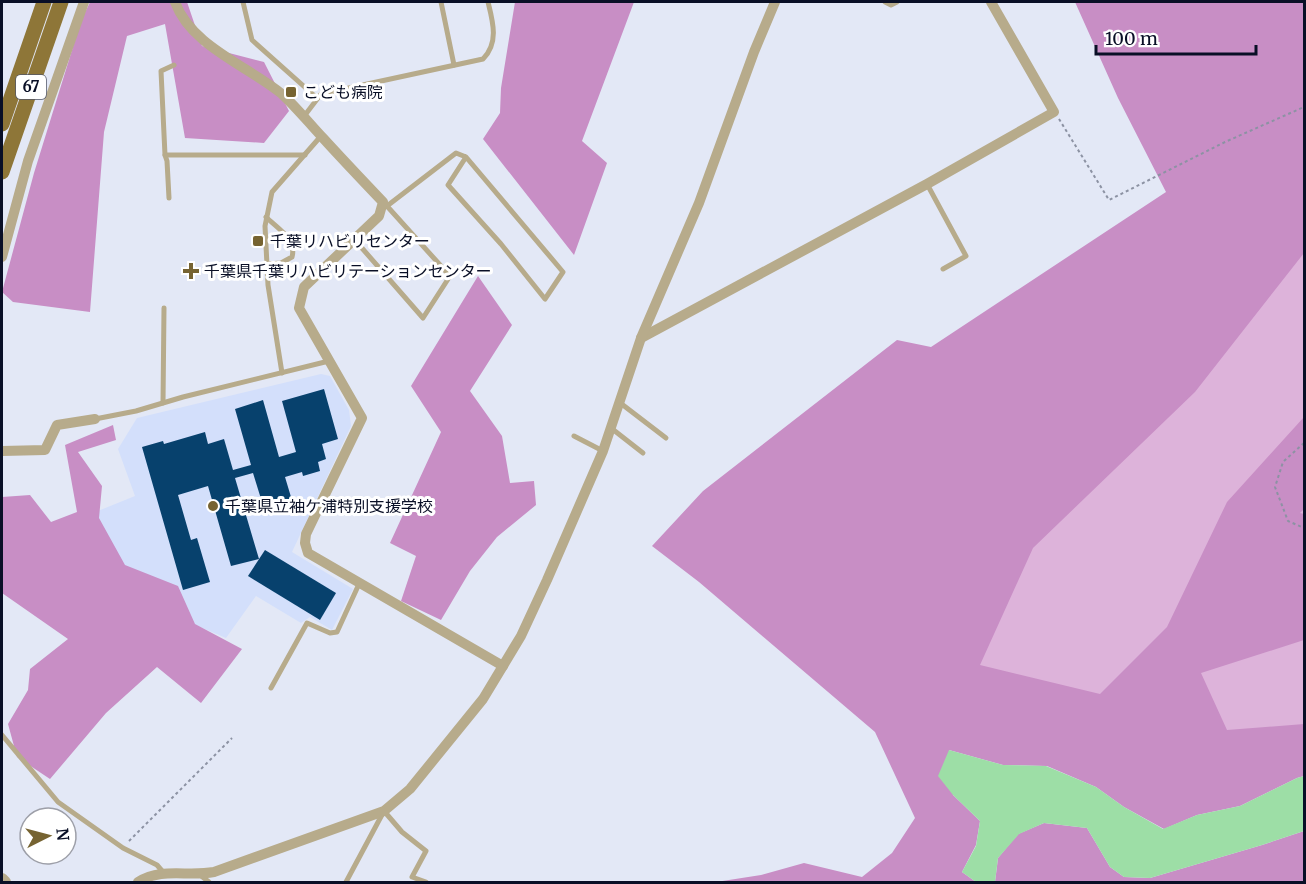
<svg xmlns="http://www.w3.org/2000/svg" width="1306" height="884" font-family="Merriweather,'Noto Sans JP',serif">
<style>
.built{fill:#d3dffb}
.green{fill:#ddb3da}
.forest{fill:#c88ec5}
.water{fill:#9ddea6}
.building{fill:#07416d}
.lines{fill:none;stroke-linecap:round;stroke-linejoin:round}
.path{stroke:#8c92a3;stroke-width:2;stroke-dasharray:3 3;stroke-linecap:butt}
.service{stroke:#b7ab8b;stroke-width:5}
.minor{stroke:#b7ab8b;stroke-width:10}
.tertiary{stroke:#b7ab8b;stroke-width:12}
.primary{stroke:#8e7638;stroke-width:15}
.poi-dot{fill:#766331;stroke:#fff;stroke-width:2}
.labels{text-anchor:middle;stroke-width:6;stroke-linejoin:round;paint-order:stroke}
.shield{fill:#fff;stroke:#535767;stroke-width:1.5}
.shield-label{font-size:15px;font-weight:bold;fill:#090f26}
.poi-label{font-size:16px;fill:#090f26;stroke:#fff;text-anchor:start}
</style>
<rect width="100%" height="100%" fill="#e3e8f6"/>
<!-- built -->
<polygon class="built" points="321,374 330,376 349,410 351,426 292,552 353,589 332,630 310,617 301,623 256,596 226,638 188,622 110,558 88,515 135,496 118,449 137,418"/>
<!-- green -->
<polygon class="green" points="1304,232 1304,762 972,713 987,592"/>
<!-- forest -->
<g class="forest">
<polygon points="90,2 187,2 202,46 264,62 289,111 264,143 185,138 165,24 127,36 104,132 90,312 13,302 2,292 34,173 81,21"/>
<polygon points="515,2 634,2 582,141 607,163 574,255 483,139 500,113 501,88"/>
<polygon points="1075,2 1304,2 1304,253 1195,392 1033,548 980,665 1100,694 1167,627 1227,502 1304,417 1304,509 1300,513 1304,514 1304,640 1201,673 1227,730 1304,724 1304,776 1297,778 1240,806 1197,815 1164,829 1124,807 1096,787 1047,766 1003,765 949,750 953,795 980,821 976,845 962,872 976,882 716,882 761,875 804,863 862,877 892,853 915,818 875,732 699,582 652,546 703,491 897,340 931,347 1166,192 1118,98"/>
<polygon points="478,276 512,325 470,391 502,436 510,483 534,481 536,505 497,537 470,571 441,620 401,601 416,556 390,543 441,432 411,386"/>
<polygon points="113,425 116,440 78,452 102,486 99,518 125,565 178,586 195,624 242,649 201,703 157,667 106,713 50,779 17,757 8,724 28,690 30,669 68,639 2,593 2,497 30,495 51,522 77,512 65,445"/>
<polygon points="1044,823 1087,828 1110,867 1124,877 1150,878 1262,845 1304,831 1304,882 995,882 998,858 1018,834"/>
</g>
<!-- water -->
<polygon class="water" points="949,750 1003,765 1046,766 1096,787 1124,807 1163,829 1197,815 1240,806 1297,778 1304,776 1304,831 1262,845 1150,878 1124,877 1110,867 1087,828 1044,823 1019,834 998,858 995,882 976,882 962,872 976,846 980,821 953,795 938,776"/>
<!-- building -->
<g class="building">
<polygon points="324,389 338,439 322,444 326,459 318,462 320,471 303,476 302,472 285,477 294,507 266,515 253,473 235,478 259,559 231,566 208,486 178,495 191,540 197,538 210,582 183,590 142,447 163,441 164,444 205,432 208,444 224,439 233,470 251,465 235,409 263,400 279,457 296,452 282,401"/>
<polygon points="265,550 336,593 320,620 248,576"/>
</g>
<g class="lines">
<!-- path -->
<g class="path">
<polyline points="1059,119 1109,200 1225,142 1304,107"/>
<polyline points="1304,443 1283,462 1275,487 1288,521 1304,528"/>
<polyline points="129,841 232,738"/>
</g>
<!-- service -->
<g class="service">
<polyline points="243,2 252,40 317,98"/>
<polyline points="441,2 454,65"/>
<polyline points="885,2 891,5 897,2"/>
<path d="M305 115 321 94 483 59C499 43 493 22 488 2"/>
<polyline points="165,155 305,155"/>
<polyline points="927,184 966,256 943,269"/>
<polyline points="169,198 167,161 165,155 161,71 174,65"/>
<polyline points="387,206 456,153 466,157 563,272 545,299 501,244 448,185 466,157"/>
<path d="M266 217C277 228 297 239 292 257L281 263 267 264"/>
<polyline points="354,239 423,318 450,276 386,205"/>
<polyline points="282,373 268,285 265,226 272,192 321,136"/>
<polyline points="619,402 666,438"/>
<polyline points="163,403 164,308"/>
<polyline points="95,419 136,411 183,397 329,361"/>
<polyline points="611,428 643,453"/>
<polyline points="574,436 603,451"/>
<polyline points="271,688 307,623 330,633 337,632 359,584"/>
<polyline points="2,735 58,802 123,848 157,865 163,872"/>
<polyline points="200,875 209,882"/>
<polyline points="346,882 384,811 402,832 426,851 412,877 426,882"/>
</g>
<!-- minor -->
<g class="minor">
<path d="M175 2C191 46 248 66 282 94 297 108 309 123 323 138 343 160 363 181 383 202L379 216 304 287 299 308 362 418 306 534 305 543 308 553 503 666"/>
<polyline points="2,257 28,161 84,2"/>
<polyline points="641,338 927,184 1054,112 991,2"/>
<polyline points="2,451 45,450 57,425 95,419"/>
<path d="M138 882C163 867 186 877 214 872L384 811 410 789 483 699 521 636 547 580 603 451 641 338 699 203 754 52 775 2"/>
</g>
<!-- tertiary -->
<polyline class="tertiary" points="2,879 5,882"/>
<!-- primary -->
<g class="primary">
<polyline points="2,124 44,2"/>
<polyline points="2,172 61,2"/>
</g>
</g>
<!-- markers -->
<g class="poi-dot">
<rect x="285" y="86" width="12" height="12" rx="3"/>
<rect x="252" y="235" width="12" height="12" rx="3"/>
<path d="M188 262h6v6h6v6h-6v6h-6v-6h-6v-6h6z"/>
<circle cx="213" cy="506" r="6"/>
</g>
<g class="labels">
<!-- shield labels -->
<rect class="shield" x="16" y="75" width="30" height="24" rx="4.5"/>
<g class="shield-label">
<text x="31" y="92">67</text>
</g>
<!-- poi labels -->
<g class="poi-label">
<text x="303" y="98">こども病院</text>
<text x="270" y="247">千葉リハビリセンター</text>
<text x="204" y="277">千葉県千葉リハビリテーションセンター</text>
<text x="225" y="512">千葉県立袖ケ浦特別支援学校</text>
</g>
</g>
<!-- border -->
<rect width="1306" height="884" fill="none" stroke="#090f26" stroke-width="6"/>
<!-- north arrow -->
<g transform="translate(48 836) rotate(84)"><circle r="28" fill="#ffffff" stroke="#9d9fa8" stroke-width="1.5"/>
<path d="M0-4.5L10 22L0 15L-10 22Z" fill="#766331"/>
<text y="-9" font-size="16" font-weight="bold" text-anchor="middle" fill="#090f26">N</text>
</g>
<!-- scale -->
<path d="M1096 45v9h160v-9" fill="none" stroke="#090f26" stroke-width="3"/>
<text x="1105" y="45" font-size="18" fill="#090f26" stroke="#ffffff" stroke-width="4.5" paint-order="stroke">100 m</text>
</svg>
